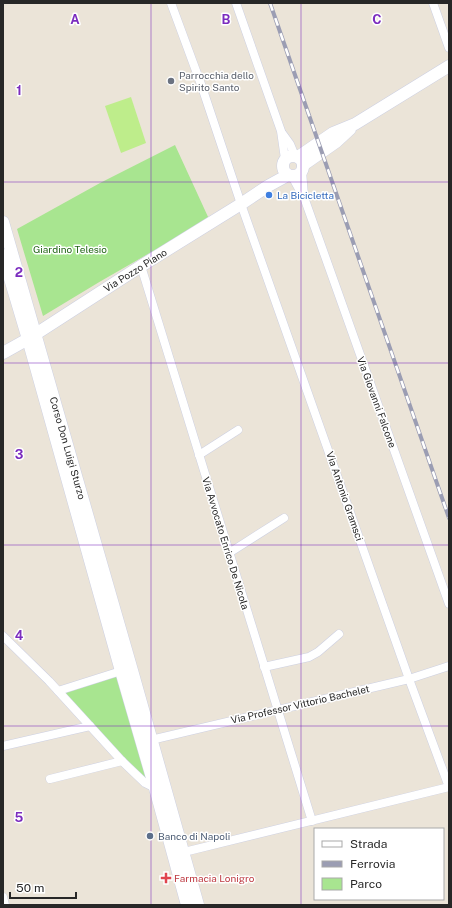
<svg xmlns="http://www.w3.org/2000/svg" width="452" height="908" font-family="'Public Sans',sans-serif">
<style>
.green{fill:#a8e590}
.pitch{fill:#beed8b}
.lines{fill:none;stroke-linecap:round;stroke-linejoin:round}
.street-casing{stroke:#cdd0e2;stroke-width:9}
.secondary-casing{stroke:#cdd0e2;stroke-width:13}
.street{stroke:#fff;stroke-width:8}
.secondary{stroke:#fff;stroke-width:12}
.rail-casing{stroke:#9b9db3;stroke-width:4}
.rail{stroke:#fff;stroke-width:2.5;stroke-dasharray:8;stroke-linecap:butt}
.grid{fill:none;stroke:#7b2cbf;stroke-width:1;stroke-opacity:0.55}
.worship-dot{fill:#6b7280;stroke:#fff;stroke-width:1.5}
.shop-dot{fill:#3f7fe0;stroke:#fff;stroke-width:1.5}
.service-dot{fill:#5c6f8a;stroke:#fff;stroke-width:1.5}
.health-dot{fill:#e0444e;stroke:#fff;stroke-width:1.5}
.labels{text-anchor:middle;stroke-width:3;stroke-linejoin:round;paint-order:stroke}
.worship-label{font-size:10px;fill:#5b616d;stroke:#fff;text-anchor:start}
.shop-label{font-size:10px;fill:#366cbe;stroke:#fff;text-anchor:start}
.park-label{font-size:10px;fill:#226616;stroke:#fff}
.street-label{font-size:10px;fill:#272727;stroke:#fff}
.service-label{font-size:10px;fill:#4e5e75;stroke:#fff;text-anchor:start}
.health-label{font-size:10px;fill:#be3a42;stroke:#fff;text-anchor:start}
.grid-label{font-size:13px;text-anchor:middle;font-weight:bold;fill:#7b2cbf;stroke:#fff;stroke-width:3;stroke-linejoin:round;paint-order:stroke}
</style>
<rect width="100%" height="100%" fill="#ebe4d8"/>
<!-- green -->
<g class="green">
<polygon points="175,145 209,219 101,281 43,316 17,229 100,183"/>
<polygon points="119,674 150,781 144,779 63,692"/>
</g>
<!-- pitch -->
<polygon class="pitch" points="131,97 146,143 121,153 105,106"/>
<g class="lines">
<!-- street casing -->
<g class="street-casing">
<g id="street">
<polyline points="171,3 202,87 241,204 409,679 449,787"/>
<polyline points="236,3 281,131 285,159"/>
<polyline points="433,3 449,48"/>
<polyline points="282,133 290,144 295,156"/>
<polyline points="302,171 304,196"/>
<polyline points="292,176 305,200 449,604"/>
<polyline points="141,266 312,821"/>
<polyline points="199,455 238,430"/>
<polyline points="229,553 284,518"/>
<polyline points="3,636 49,681 122,761 145,783 155,788"/>
<polyline points="264,667 309,657 318,652 339,634"/>
<polyline points="58,691 121,671 126,670"/>
<polyline points="151,740 409,679 449,666"/>
<polyline points="3,746 90,726"/>
<polyline points="50,779 122,761"/>
<polyline points="180,853 449,787"/>
<polyline points="3,897 5,905"/>
</g>
</g>
<!-- secondary casing -->
<g class="secondary-casing">
<g id="secondary">
<circle cx="293" cy="166" r="10"/>
<polyline points="298,157 333,133 355,124 449,66"/>
<polyline points="303,165 336,142 350,129"/>
<polyline points="3,222 133,674 198,905"/>
<polyline points="3,255 28,339 121,671 155,788 187,905"/>
<polyline points="3,353 28,339 141,266 241,204 268,186 288,175"/>
</g>
</g>
<!-- street -->
<use href="#street" class="street"/>
<!-- secondary -->
<use href="#secondary" class="secondary"/>
<!-- rail casing -->
<g class="rail-casing">
<polyline id="rail" points="270,3 449,518"/>
</g>
<!-- rail -->
<use href="#rail" class="rail"/>
</g>
<!-- grid -->
<path class="grid" d="M151 3V905M301 3V905M3 182H449M3 363H449M3 545H449M3 726H449"/>
<!-- markers -->
<circle class="worship-dot" cx="171" cy="81" r="4"/>
<circle class="shop-dot" cx="269" cy="195" r="4"/>
<circle class="service-dot" cx="150" cy="836" r="4"/>
<path class="health-dot" d="M164 872h4v4h4v4h-4v4h-4v-4h-4v-4h4z"/>
<g class="labels">
<!-- worship labels -->
<g class="worship-label">
<text x="179" y="79">Parrocchia dello<tspan x="179" dy="12">Spirito Santo</tspan></text>
</g>
<!-- shop labels -->
<g class="shop-label">
<text x="277" y="199">La Bicicletta</text>
</g>
<!-- park labels -->
<g class="park-label">
<text x="70" y="253">Giardino Telesio</text>
</g>
<!-- street labels -->
<g class="street-label">
<text transform="translate(135 270) rotate(-32)" y="4">Via Pozzo Piano</text>
<text transform="translate(377 402) rotate(70)" y="4">Via Giovanni Falcone</text>
<text transform="translate(68 448) rotate(74)" y="4">Corso Don Luigi Sturzo</text>
<text transform="translate(345 496) rotate(71)" y="4">Via Antonio Gramsci</text>
<text transform="translate(226 543) rotate(73)" y="4">Via Avvocato Enrico De Nicola</text>
<text transform="translate(300 704) rotate(-13)" y="4">Via Professor Vittorio Bachelet</text>
</g>
<!-- service labels -->
<g class="service-label">
<text x="158" y="840">Banco di Napoli</text>
</g>
<!-- health labels -->
<g class="health-label">
<text x="174" y="882">Farmacia Lonigro</text>
</g>
</g>
<g class="grid-label">
<text x="75" y="24">A</text>
<text x="226" y="24">B</text>
<text x="377" y="24">C</text>
<text x="19" y="95">1</text>
<text x="19" y="277">2</text>
<text x="19" y="459">3</text>
<text x="19" y="640">4</text>
<text x="19" y="822">5</text>
</g>
<!-- border -->
<rect width="452" height="908" fill="none" stroke="#272727" stroke-width="8"/>
<!-- legend -->
<rect x="314" y="828" width="130" height="72" fill="#ffffff" stroke="#a9a9a9"/>
<rect x="322" y="841" width="20" height="6" fill="#ffffff" stroke="#a9a9a9"/>
<text x="350" y="848" font-size="12" fill="#272727">Strada</text>
<rect x="322" y="861" width="20" height="6" fill="#9b9db3" stroke="#a9a9a9"/>
<text x="350" y="868" font-size="12" fill="#272727">Ferrovia</text>
<rect x="322" y="878" width="20" height="12" fill="#a8e590" stroke="#a9a9a9"/>
<text x="350" y="888" font-size="12" fill="#272727">Parco</text>
<!-- scale -->
<path d="M10 892v6h66v-6" fill="none" stroke="#272727" stroke-width="2"/>
<text x="16" y="892" font-size="12" fill="#272727" stroke="#ffffff" stroke-width="3" paint-order="stroke">50 m</text>
</svg>
